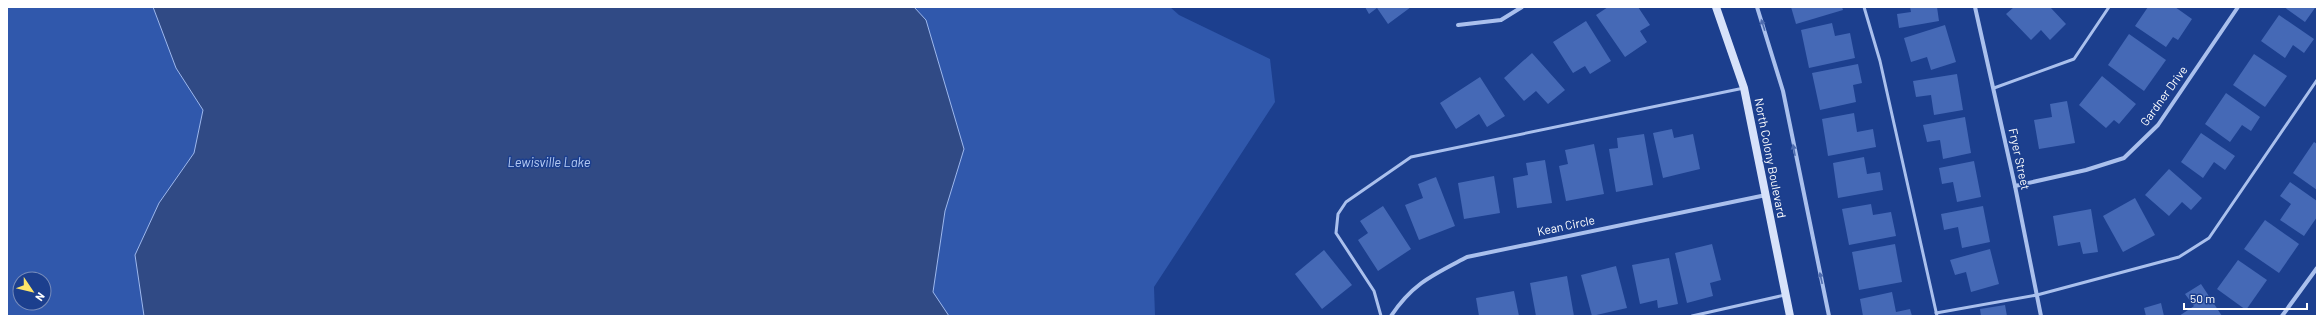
<svg xmlns="http://www.w3.org/2000/svg" width="2324" height="323" font-family="Barlow,sans-serif">
<style>
.green{fill:#3058ac;fill-rule:evenodd}
.water{fill:#304a85;stroke:#9eb9ef}
.building{fill:#4569b6}
.lines{fill:none;stroke-linecap:round;stroke-linejoin:round}
.service{stroke:#aac0ed;stroke-width:3}
.minor{stroke:#aac0ed;stroke-width:4}
.secondary{stroke:#d7e2fa;stroke-width:8}
.oneway{fill:#4e6caf}
.labels{text-anchor:middle;stroke-width:3;stroke-linejoin:round;paint-order:stroke}
.street-label{font-size:12px;fill:#fff;stroke:#1c3f8e}
.water-label{font-size:13px;font-style:italic;fill:#b6cbf4;stroke:#1c3f8e}
</style>
<rect width="100%" height="100%" fill="#1c3f8e"/>
<!-- green -->
<g class="green">
<path d="M7 7H153L176 68 203 110 194 153 159 203 135 255 144 316H7ZM20 279H44V303H20Z"/>
<polygon points="914,7 1170,7 1179,15 1270,59 1275,102 1154,287 1155,316 949,316 933,293 945,211 964,149 926,20"/>
</g>
<!-- water -->
<polygon class="water" points="153,7 914,7 926,20 964,149 945,211 933,292 949,316 144,316 135,255 159,203 194,153 203,110 176,68"/>
<!-- building -->
<g class="building">
<polygon points="1365,7 1411,7 1388,24 1377,8 1369,14"/>
<polygon points="1608,7 1638,7 1650,25 1640,31 1647,42 1625,57 1596,15"/>
<polygon points="1791,7 1842,7 1843,10 1796,24"/>
<polygon points="1910,7 1937,7 1939,21 1899,28 1897,14 1911,12"/>
<polygon points="2014,7 2050,7 2066,24 2050,40 2041,30 2031,40 2006,14"/>
<polygon points="2148,7 2175,7 2192,19 2178,40 2173,37 2166,47 2135,26"/>
<polygon points="2284,7 2317,7 2317,9 2315,8 2305,22"/>
<polygon points="2279,15 2314,39 2304,53 2293,45 2285,58 2261,41"/>
<polygon points="1586,21 1611,61 1590,74 1585,66 1573,73 1553,42"/>
<polygon points="1832,23 1835,36 1850,33 1855,58 1809,68 1801,30"/>
<polygon points="1945,25 1956,62 1931,70 1927,57 1911,62 1904,38"/>
<polygon points="2129,34 2166,60 2144,91 2108,65"/>
<polygon points="1532,53 1565,90 1548,104 1536,91 1524,101 1504,78"/>
<polygon points="2254,54 2287,76 2265,107 2233,85"/>
<polygon points="1858,64 1862,83 1853,85 1856,102 1820,110 1812,73"/>
<polygon points="1957,74 1963,110 1934,115 1931,95 1916,97 1913,81"/>
<polygon points="2102,76 2136,104 2119,124 2114,120 2106,128 2079,105"/>
<polygon points="1480,77 1505,116 1487,127 1479,114 1456,129 1440,103"/>
<polygon points="2226,93 2260,117 2251,131 2242,125 2230,142 2205,124"/>
<polygon points="2067,101 2075,143 2039,149 2034,120 2052,117 2050,104"/>
<polygon points="1854,113 1857,132 1873,129 1876,147 1828,156 1822,119"/>
<polygon points="1965,117 1971,153 1943,159 1940,140 1927,142 1923,125"/>
<polygon points="1672,129 1674,138 1693,134 1700,169 1663,178 1653,133"/>
<polygon points="2201,133 2235,156 2225,170 2214,162 2203,178 2181,162"/>
<polygon points="1644,134 1653,185 1616,192 1609,149 1618,148 1617,138"/>
<polygon points="2314,142 2317,144 2317,190 2293,173"/>
<polygon points="1594,144 1604,194 1566,201 1559,166 1568,164 1565,150"/>
<polygon points="1864,157 1867,174 1880,172 1883,190 1838,198 1833,163"/>
<polygon points="1545,160 1552,203 1517,208 1513,178 1528,175 1526,163"/>
<polygon points="1974,161 1981,197 1957,202 1953,182 1942,184 1939,168"/>
<polygon points="2169,169 2202,198 2191,210 2182,202 2169,216 2145,195"/>
<polygon points="1494,176 1500,213 1464,219 1458,183"/>
<polygon points="1436,177 1455,226 1419,240 1405,205 1423,198 1418,184"/>
<polygon points="2290,182 2317,201 2317,217 2304,236 2280,220 2291,204 2280,196"/>
<polygon points="2135,198 2155,235 2123,252 2103,216"/>
<polygon points="1871,204 1873,215 1891,212 1896,236 1849,245 1842,209"/>
<polygon points="1383,206 1411,249 1378,271 1358,240 1368,233 1360,221"/>
<polygon points="1983,206 1990,242 1962,248 1958,227 1944,230 1941,214"/>
<polygon points="2091,209 2098,252 2083,254 2080,242 2058,246 2053,216"/>
<polygon points="2265,220 2299,244 2279,273 2244,249"/>
<polygon points="1712,244 1721,280 1710,283 1713,296 1687,303 1675,253"/>
<polygon points="1895,244 1902,282 1859,290 1852,252"/>
<polygon points="1990,249 1999,284 1971,292 1966,272 1955,275 1950,260"/>
<polygon points="1324,250 1352,285 1322,309 1295,274"/>
<polygon points="1669,258 1678,304 1658,308 1657,300 1640,304 1632,265"/>
<polygon points="2238,260 2267,280 2246,310 2217,289"/>
<polygon points="1616,266 1627,308 1592,316 1581,275"/>
<polygon points="1567,276 1574,316 1536,316 1530,283"/>
<polygon points="2201,284 2222,316 2179,316 2194,306 2185,294"/>
<polygon points="1514,291 1519,316 1479,316 1476,298"/>
<polygon points="1892,292 1896,312 1910,309 1912,316 1863,316 1860,299"/>
<polygon points="2161,303 2164,316 2146,316 2144,308"/>
<polygon points="2005,305 2007,316 1981,316 1980,309"/>
</g>
<g class="lines">
<!-- service -->
<g class="service">
<polyline points="1864,7 1880,61 1937,316"/>
<polyline points="1994,88 2074,59 2109,7"/>
<polyline points="1936,313 2037,295 2179,257 2209,238 2317,80"/>
<polyline points="1381,316 1374,291 1336,233 1338,214 1346,202 1411,157 1744,88"/>
<polyline points="1692,316 1785,295"/>
</g>
<!-- minor -->
<g class="minor">
<polyline points="1757,7 1783,91 1829,316"/>
<polyline points="1975,7 2015,186 2041,316"/>
<polyline points="1458,25 1501,20 1522,7"/>
<polyline points="2015,186 2086,170 2124,158 2158,125 2238,7"/>
<path d="M1391 316C1413 283 1433 275 1467 257L1766 195"/>
<polyline points="2282,316 2317,268"/>
</g>
<!-- secondary -->
<polyline class="secondary" points="1716,7 1744,88 1790,316"/>
</g>
<!-- one-way arrows -->
<defs><path id="oneway-solid" d="M-6-.8H1V-3.2L6.5 0L1 3.2V.8H-6Z"/></defs>
<g class="oneway">
<use href="#oneway-solid" transform="translate(1763 25) rotate(-108)"/>
<use href="#oneway-solid" transform="translate(1794 150) rotate(-101)"/>
<use href="#oneway-solid" transform="translate(1821 278) rotate(-102)"/>
</g>
<g class="labels">
<!-- street labels -->
<g class="street-label">
<text transform="translate(2164 96) rotate(-54)" y="4">Gardner Drive</text>
<text transform="translate(1770 158) rotate(79)" y="4">North Colony Boulevard</text>
<text transform="translate(2019 159) rotate(78)" y="4">Fryer Street</text>
<text transform="translate(1566 226) rotate(-12)" y="4">Kean Circle</text>
</g>
<!-- water labels -->
<g class="water-label">
<text x="549" y="167">Lewisville Lake</text>
</g>
</g>
<!-- border -->
<rect width="2324" height="323" fill="none" stroke="#ffffff" stroke-width="16"/>
<!-- north arrow -->
<g transform="translate(32 291) rotate(125)"><circle r="19" fill="#1c3f8e" stroke="#778cbb"/>
<path d="M0-3L7 15L0 10L-7 15Z" fill="#fde569"/>
<text y="-6" font-size="11" font-weight="bold" text-anchor="middle" fill="#ffffff">N</text>
</g>
<!-- scale -->
<path d="M2184 303v6h123v-6" fill="none" stroke="#ffffff" stroke-width="2"/>
<text x="2190" y="303" font-size="12" fill="#ffffff" stroke="#1c3f8e" stroke-width="3" paint-order="stroke">50 m</text>
</svg>
